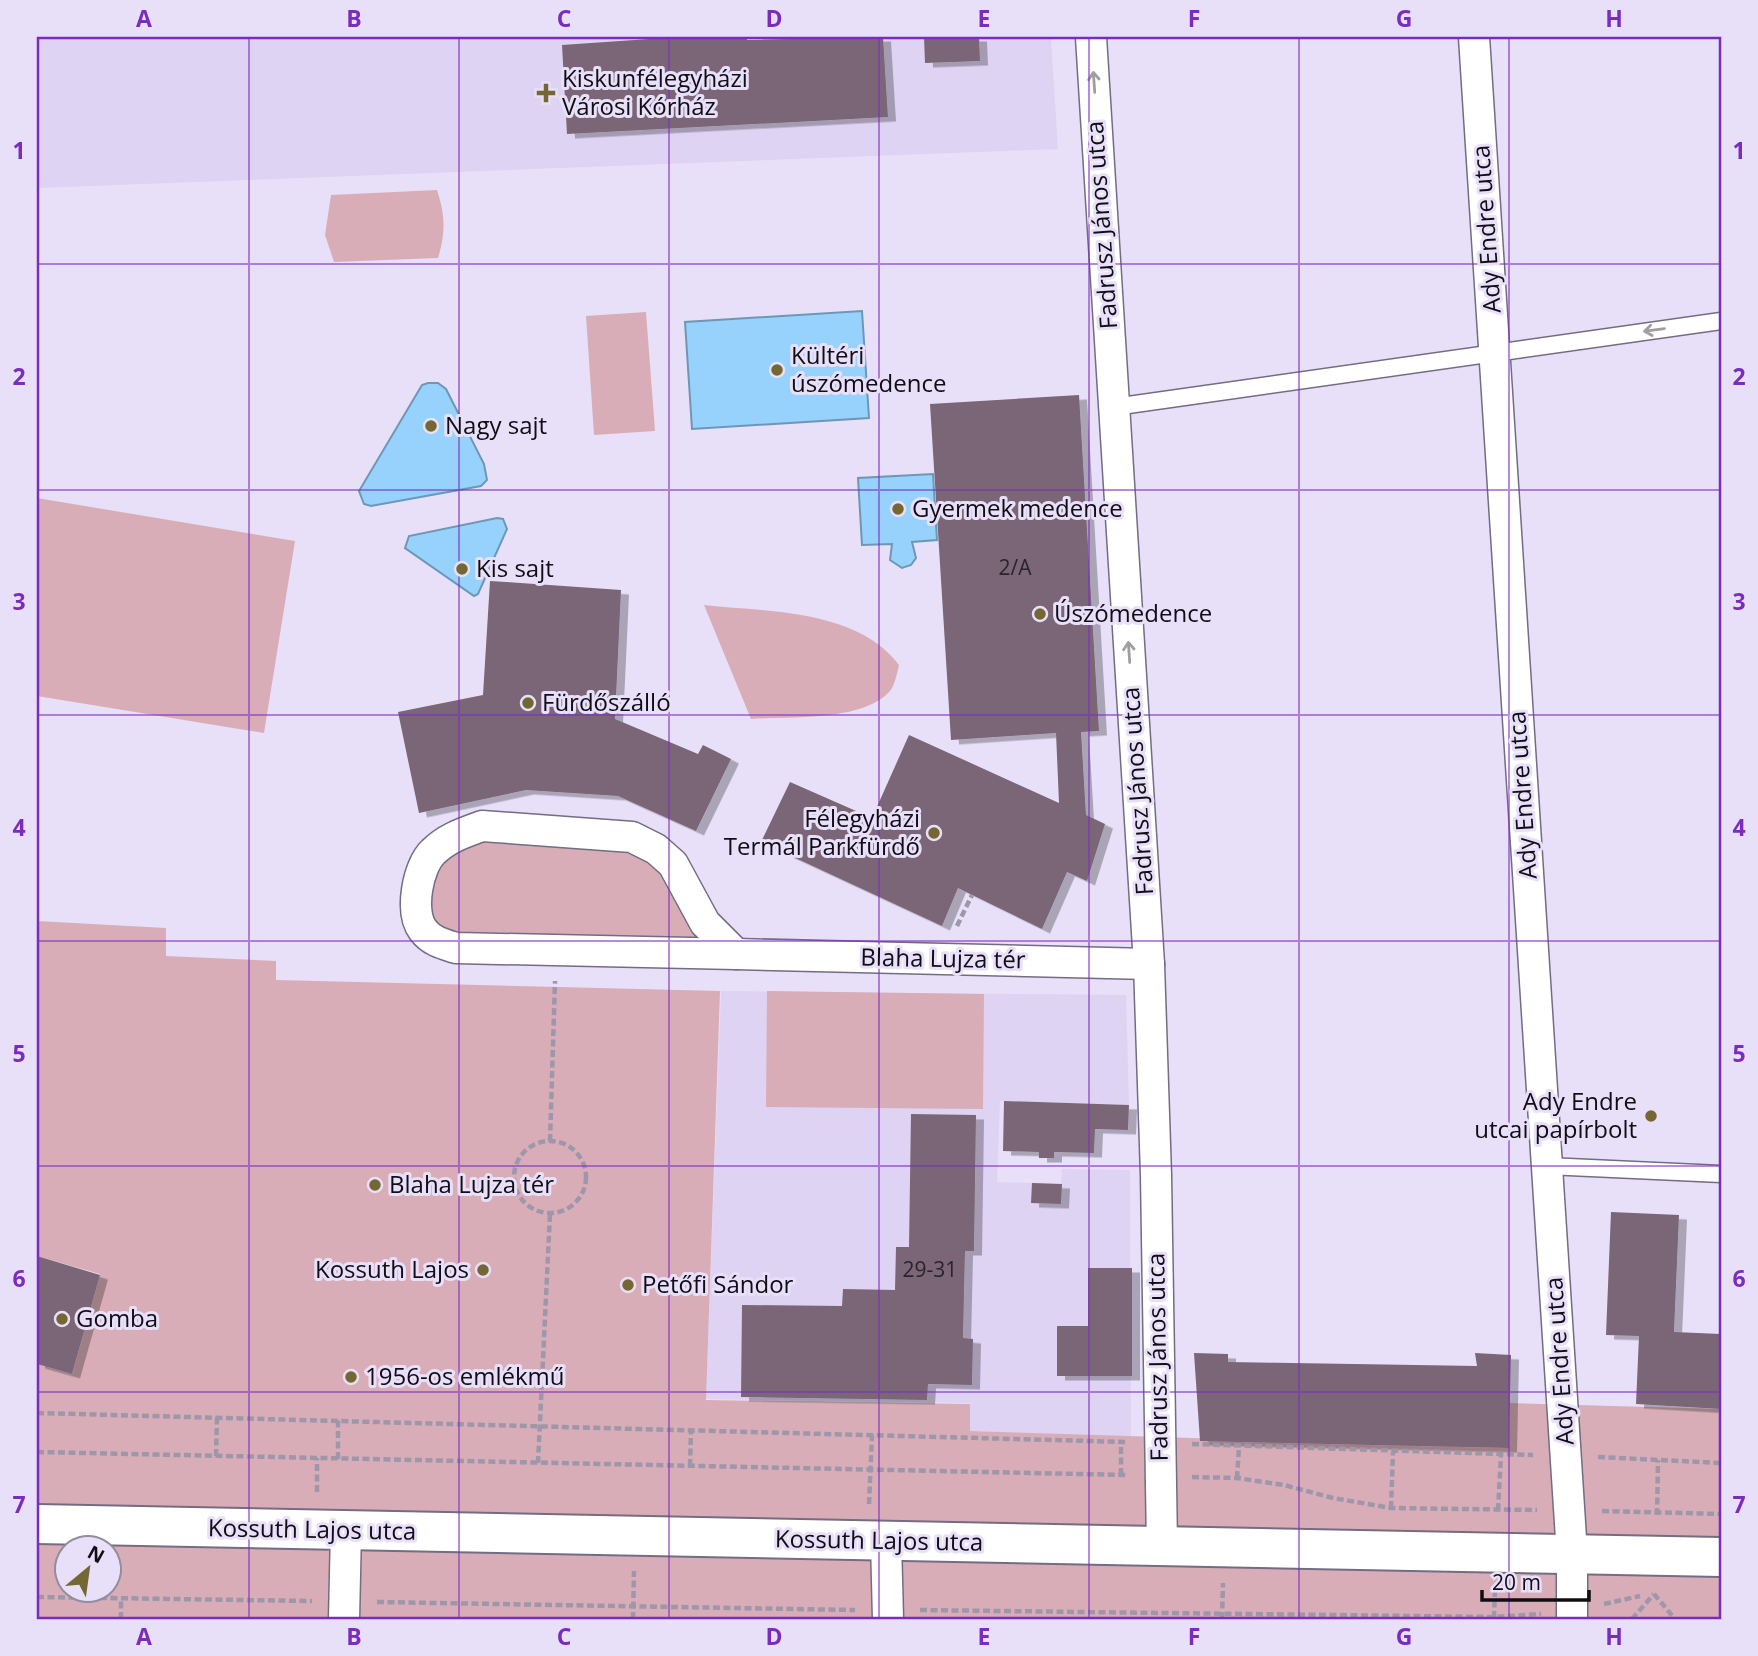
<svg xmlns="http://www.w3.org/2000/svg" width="1758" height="1656" font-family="'Open Sans',sans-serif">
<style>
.built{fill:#ded3f2}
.green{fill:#d9adb7;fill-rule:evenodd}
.water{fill:#96d2fb;stroke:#6e97b6;stroke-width:2}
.building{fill:#7a6677;filter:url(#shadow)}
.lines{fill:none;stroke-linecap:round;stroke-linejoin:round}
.service-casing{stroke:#736c82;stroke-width:19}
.minor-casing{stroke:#736c82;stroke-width:33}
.tertiary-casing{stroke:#736c82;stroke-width:42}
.path{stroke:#9e97aa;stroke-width:4.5;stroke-dasharray:7 3.5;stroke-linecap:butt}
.service{stroke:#fff;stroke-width:16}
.minor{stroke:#fff;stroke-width:30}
.tertiary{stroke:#fff;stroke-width:38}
.oneway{stroke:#9f9ea1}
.grid{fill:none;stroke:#7b2cbf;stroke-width:2;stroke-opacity:0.55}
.poi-dot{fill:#756734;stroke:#e8e0f9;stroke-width:2.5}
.labels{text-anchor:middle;stroke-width:6;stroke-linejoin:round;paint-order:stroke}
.number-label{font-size:21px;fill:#2a232e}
.poi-label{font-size:24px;fill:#100d15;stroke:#e8e0f9;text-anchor:start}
.street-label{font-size:24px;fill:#100d15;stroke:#e8e0f9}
.neatline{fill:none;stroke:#7b2cbf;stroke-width:2.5}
.grid-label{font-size:23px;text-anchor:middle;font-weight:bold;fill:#7b2cbf}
</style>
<defs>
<filter id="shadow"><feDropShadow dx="8" dy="4.5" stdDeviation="0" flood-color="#0004"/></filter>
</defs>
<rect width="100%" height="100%" fill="#e8e0f9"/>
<!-- built -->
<g class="built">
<polygon points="37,37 1051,37 1058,149 37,188"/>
<polygon points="721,991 1126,995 1129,1105 1000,1101 997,1182 1061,1184 1062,1169 1130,1170 1131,1437 969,1431 970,1403 706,1399"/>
</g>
<!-- green -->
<g class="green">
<path d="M437 190C445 215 446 232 438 258L334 262 325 235 331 195Z"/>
<polygon points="646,312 655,431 594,435 586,316"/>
<polygon points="37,498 295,541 264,733 37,696"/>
<path d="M704 605C767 612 857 609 899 665 897 673 895 685 890 691 863 722 789 716 751 719Z"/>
<polygon points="631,837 720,942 436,942 419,880 450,838"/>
<path d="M37 921 166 928V956L276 961V980L720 991 706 1400 970 1404V1431L1509 1448 1510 1403 1721 1409V1619H37V1364L72 1374 100 1274 37 1256ZM66 1548H108V1590H66Z"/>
<polygon points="767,991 984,994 983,1109 766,1107"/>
</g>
<!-- water -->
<g class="water">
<polygon points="862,311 869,418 692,429 685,322"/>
<polygon points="428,383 438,383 446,389 484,464 487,480 481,486 371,506 364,504 359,491 422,385"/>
<polygon points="933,474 937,540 912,542 916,558 911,565 902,568 890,560 892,544 862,545 858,478"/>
<polygon points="497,518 503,519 507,529 478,594 474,596 405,548 409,536"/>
</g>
<!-- building -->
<g class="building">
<polygon points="678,37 747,37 747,40 883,37 888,117 567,134 562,45"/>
<polygon points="924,37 979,37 980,61 925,63"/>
<polygon points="1079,395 1099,731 1081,732 1086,815 1105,824 1087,881 1067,872 1042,929 958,888 942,926 761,842 790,782 872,818 909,735 1059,803 1056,733 951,740 930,404"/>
<polygon points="490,581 621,590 615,719 698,754 703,745 731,759 696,831 618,796 526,790 419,813 398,712 483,695"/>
<polygon points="1004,1101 1129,1105 1128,1130 1095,1129 1094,1153 1054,1152 1054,1158 1039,1158 1039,1152 1003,1151"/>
<polygon points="911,1114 976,1115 974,1251 965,1251 963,1338 973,1339 972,1385 928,1384 927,1400 741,1397 742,1305 842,1306 843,1289 895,1290 896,1247 909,1247"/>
<polygon points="1032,1183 1062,1184 1061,1204 1031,1203"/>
<polygon points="1611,1212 1679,1215 1674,1332 1721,1334 1721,1409 1636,1404 1639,1336 1606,1335"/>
<polygon points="37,1256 100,1275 72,1374 37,1364"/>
<polygon points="1088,1268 1132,1268 1132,1376 1057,1376 1057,1326 1088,1326"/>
<polygon points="1194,1353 1228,1354 1228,1362 1477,1366 1475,1353 1511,1355 1509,1448 1200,1441"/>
</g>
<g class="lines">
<!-- service casing -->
<g class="service-casing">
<g id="service">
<polyline points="1114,407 1721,321"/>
<polyline points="1547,1166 1721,1174"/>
</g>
</g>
<!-- minor casing -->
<g class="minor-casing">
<g id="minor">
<polyline points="1091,37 1149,964 1156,1175 1162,1546"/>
<polyline points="1474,37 1572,1554 1572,1619"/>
<path d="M482 826 632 837 656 849 673 864 705 923 736 954 456 948C443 944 431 941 423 930 409 912 418 866 433 852 447 838 463 833 482 826Z"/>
<polyline points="736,954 1149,964"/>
<polyline points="886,1541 888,1619"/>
<polyline points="344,1619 346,1530"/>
</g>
</g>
<!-- tertiary casing -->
<g class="tertiary-casing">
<polyline id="tertiary" points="37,1524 1721,1557"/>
</g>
<!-- path -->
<g class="path">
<polyline points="957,926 972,895"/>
<circle cx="550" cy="1177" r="36"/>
<polyline points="550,1141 555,981"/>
<polyline points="37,1413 1127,1442"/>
<polyline points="1192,1444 1533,1455"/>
<polyline points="37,1452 1128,1475"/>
<polyline points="216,1456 217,1417"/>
<polyline points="1598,1457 1721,1463"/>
<polyline points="338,1459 338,1420"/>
<polyline points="538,1463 550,1214"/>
<polyline points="690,1466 691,1430"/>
<polyline points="1121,1475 1121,1442"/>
<polyline points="1192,1477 1237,1478 1284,1485 1333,1498 1391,1508 1537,1510"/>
<polyline points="1237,1478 1239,1447"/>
<polyline points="317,1492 317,1458"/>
<polyline points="869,1504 872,1435"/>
<polyline points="1391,1508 1393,1452"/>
<polyline points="1498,1510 1501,1455"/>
<polyline points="1602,1511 1721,1514"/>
<polyline points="1657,1515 1658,1460"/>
<polyline points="1654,1594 1675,1619"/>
<polyline points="37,1597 312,1601"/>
<polyline points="377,1602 855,1610"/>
<polyline points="1604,1604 1640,1596"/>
<polyline points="920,1610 1494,1617 1541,1614"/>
<polyline points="1494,1618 1495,1589"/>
<polyline points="121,1619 121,1598"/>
<polyline points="633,1619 634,1571"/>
<polyline points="1222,1619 1223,1583"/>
<polyline points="1632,1619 1654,1594"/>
</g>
<!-- service -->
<use href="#service" class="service"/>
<!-- minor -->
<use href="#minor" class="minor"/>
<!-- tertiary -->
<use href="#tertiary" class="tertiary"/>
</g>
<!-- one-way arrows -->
<defs><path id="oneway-shaft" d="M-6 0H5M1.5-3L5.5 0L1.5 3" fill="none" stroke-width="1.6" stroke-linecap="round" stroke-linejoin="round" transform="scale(1.75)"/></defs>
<g class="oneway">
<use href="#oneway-shaft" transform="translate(1094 82) rotate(-94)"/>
<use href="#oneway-shaft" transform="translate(1654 330) rotate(172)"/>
<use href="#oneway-shaft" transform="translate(1129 652) rotate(-94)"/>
</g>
<!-- grid -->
<path class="grid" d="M249 37V1619M459 37V1619M669 37V1619M879 37V1619M1089 37V1619M1299 37V1619M1509 37V1619M37 264H1721M37 490H1721M37 715H1721M37 941H1721M37 1166H1721M37 1392H1721"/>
<!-- markers -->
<g class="poi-dot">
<path d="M542.5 82.5h7v7h7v7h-7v7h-7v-7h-7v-7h7z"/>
<circle cx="777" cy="370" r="7"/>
<circle cx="431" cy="426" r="7"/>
<circle cx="898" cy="509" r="7"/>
<circle cx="462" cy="569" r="7"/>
<circle cx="1040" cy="614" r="7"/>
<circle cx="528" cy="703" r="7"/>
<circle cx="934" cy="833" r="7"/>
<circle cx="1651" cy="1116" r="7"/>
<circle cx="375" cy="1185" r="7"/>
<circle cx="483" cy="1270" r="7"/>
<circle cx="628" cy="1285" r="7"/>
<circle cx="62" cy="1319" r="7"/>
<circle cx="351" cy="1377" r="7"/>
</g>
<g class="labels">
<!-- number labels -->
<g class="number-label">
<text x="1015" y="575">2/A</text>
<text x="930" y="1277">29-31</text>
</g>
<!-- poi labels -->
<g class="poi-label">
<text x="562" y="87">Kiskunfélegyházi<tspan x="562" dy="28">Városi Kórház</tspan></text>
<text x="791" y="364">Kültéri<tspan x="791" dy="28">úszómedence</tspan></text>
<text x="445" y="434">Nagy sajt</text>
<text x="912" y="517">Gyermek medence</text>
<text x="476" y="577">Kis sajt</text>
<text x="1054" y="622">Úszómedence</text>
<text x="542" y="711">Fürdőszálló</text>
<text x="920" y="827" text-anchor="end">Félegyházi<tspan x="920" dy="28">Termál Parkfürdő</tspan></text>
<text x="1637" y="1110" text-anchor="end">Ady Endre<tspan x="1637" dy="28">utcai papírbolt</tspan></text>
<text x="389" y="1193">Blaha Lujza tér</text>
<text x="469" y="1278" text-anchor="end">Kossuth Lajos</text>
<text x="642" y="1293">Petőfi Sándor</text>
<text x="76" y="1327">Gomba</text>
<text x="365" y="1385">1956-os emlékmű</text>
</g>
<!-- street labels -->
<g class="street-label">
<text transform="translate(1102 225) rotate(-94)" y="8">Fadrusz János utca</text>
<text transform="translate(1487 229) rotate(-94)" y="8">Ady Endre utca</text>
<text transform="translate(1138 791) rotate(-94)" y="8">Fadrusz János utca</text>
<text transform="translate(1523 795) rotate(-94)" y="8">Ady Endre utca</text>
<text transform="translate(943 959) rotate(1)" y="8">Blaha Lujza tér</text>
<text transform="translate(1158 1357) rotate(-91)" y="8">Fadrusz János utca</text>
<text transform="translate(1560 1361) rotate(-94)" y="8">Ady Endre utca</text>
<text transform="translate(312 1530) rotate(1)" y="8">Kossuth Lajos utca</text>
<text transform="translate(879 1541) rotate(1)" y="8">Kossuth Lajos utca</text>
</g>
</g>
<!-- border -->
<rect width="1758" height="1656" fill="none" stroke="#e8e0f9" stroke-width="77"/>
<!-- north arrow -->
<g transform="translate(88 1569) rotate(29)"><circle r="33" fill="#e8e0f9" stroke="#928c9e" stroke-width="2"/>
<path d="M0-5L12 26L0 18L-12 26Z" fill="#756734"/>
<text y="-10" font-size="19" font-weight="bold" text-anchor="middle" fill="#100d15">N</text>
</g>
<!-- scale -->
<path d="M1482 1590v10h107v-10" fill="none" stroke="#100d15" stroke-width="3.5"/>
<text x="1492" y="1590" font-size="21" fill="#100d15" stroke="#e8e0f9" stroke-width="5" paint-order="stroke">20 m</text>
<rect x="38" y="38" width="1682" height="1580" class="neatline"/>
<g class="grid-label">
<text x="144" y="27">A</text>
<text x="354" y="27">B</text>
<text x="564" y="27">C</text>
<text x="774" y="27">D</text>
<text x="984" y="27">E</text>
<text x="1194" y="27">F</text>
<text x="1404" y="27">G</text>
<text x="1614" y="27">H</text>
<text x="19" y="159">1</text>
<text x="1739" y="159">1</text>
<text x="19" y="385">2</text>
<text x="1739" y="385">2</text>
<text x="19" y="610">3</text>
<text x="1739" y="610">3</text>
<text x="19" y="836">4</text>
<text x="1739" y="836">4</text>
<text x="19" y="1062">5</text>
<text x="1739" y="1062">5</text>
<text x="19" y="1287">6</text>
<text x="1739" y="1287">6</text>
<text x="19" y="1513">7</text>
<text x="1739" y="1513">7</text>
<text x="144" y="1645">A</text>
<text x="354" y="1645">B</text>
<text x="564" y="1645">C</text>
<text x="774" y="1645">D</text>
<text x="984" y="1645">E</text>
<text x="1194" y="1645">F</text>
<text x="1404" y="1645">G</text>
<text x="1614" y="1645">H</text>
</g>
</svg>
